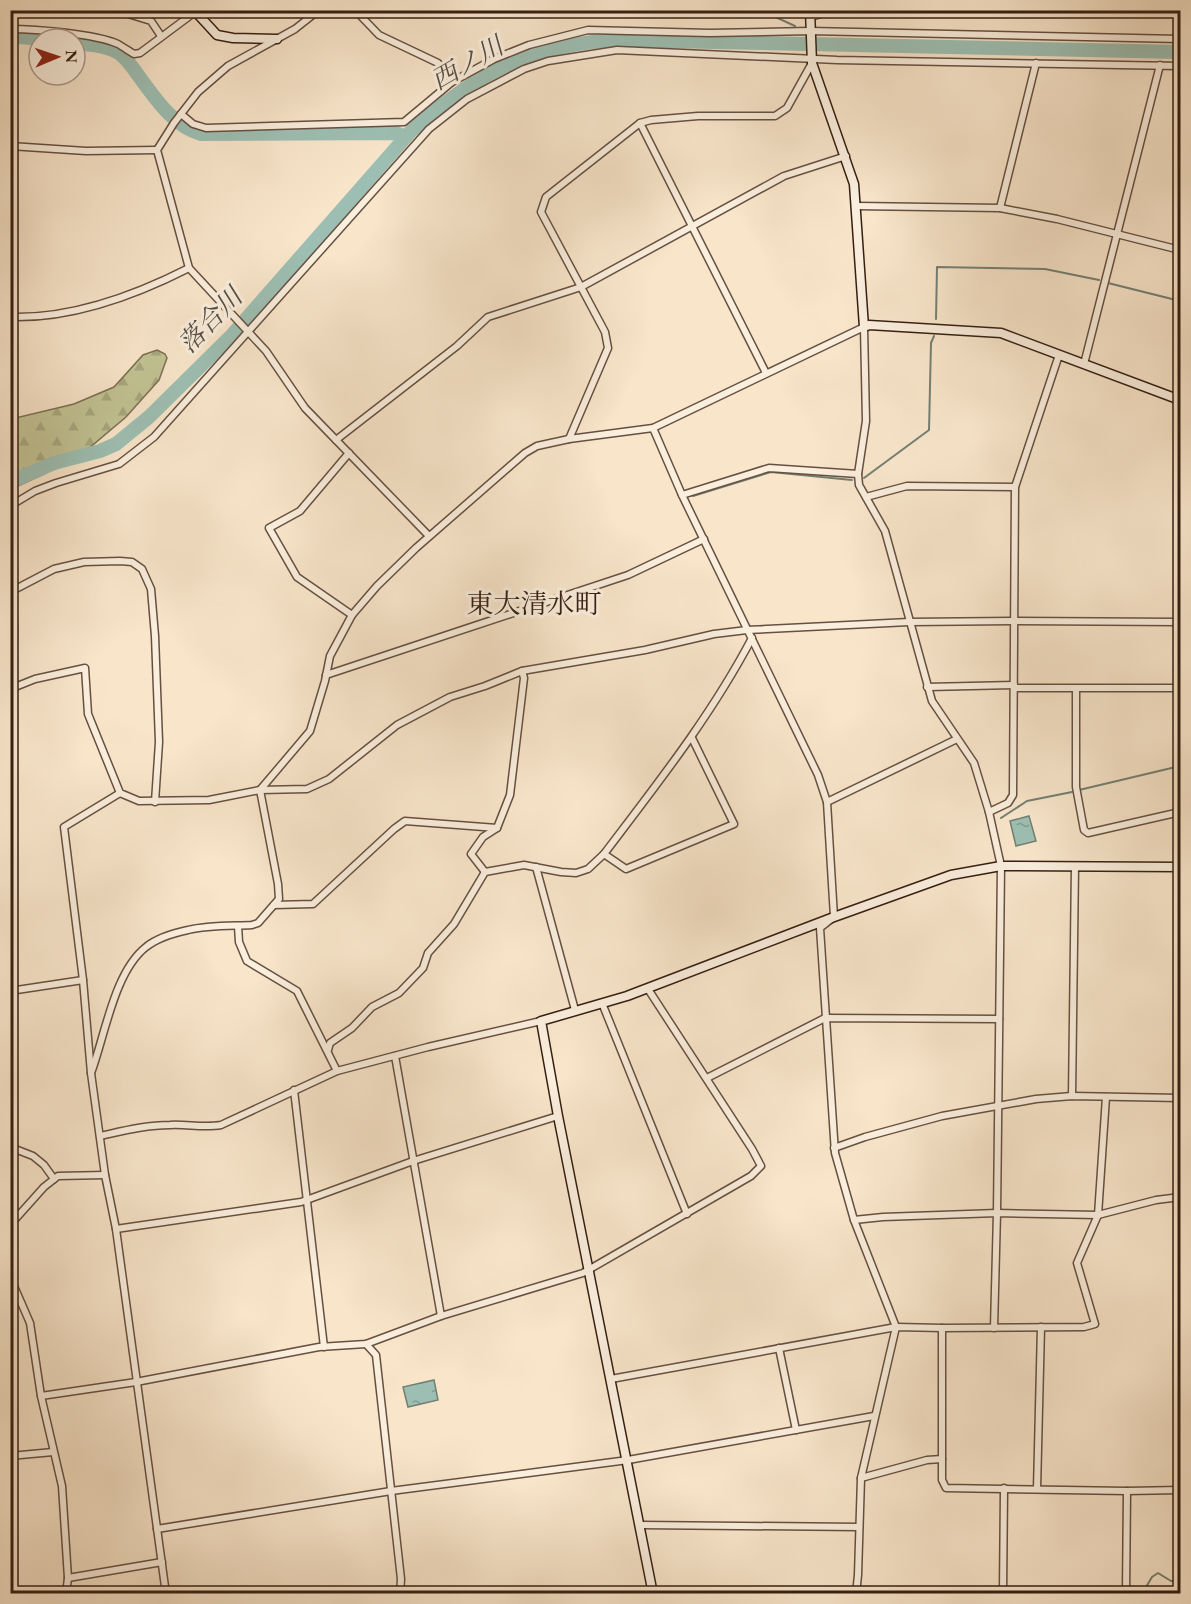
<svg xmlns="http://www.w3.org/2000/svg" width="1191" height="1604" font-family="'EB Garamond','Noto Serif JP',serif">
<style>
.forest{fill:url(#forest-firs);stroke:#7c7154;stroke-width:1.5}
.water{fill:url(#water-ripples);stroke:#737f73;stroke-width:1.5}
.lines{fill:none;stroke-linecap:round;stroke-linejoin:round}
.stream{stroke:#737f73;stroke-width:2}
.river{stroke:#9dbfb3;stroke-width:14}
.street-casing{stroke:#665041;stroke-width:9}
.secondary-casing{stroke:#351f13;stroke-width:11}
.street{stroke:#faeedd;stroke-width:6}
.secondary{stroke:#faeedd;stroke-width:8}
.labels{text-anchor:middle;stroke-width:6;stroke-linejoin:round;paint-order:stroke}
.water-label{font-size:26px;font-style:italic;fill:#544f43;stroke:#faeedd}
.quarter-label{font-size:27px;fill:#351f13;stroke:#faeedd}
</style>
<defs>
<pattern id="forest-firs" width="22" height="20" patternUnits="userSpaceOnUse" patternTransform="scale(1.5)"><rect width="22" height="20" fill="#c2c394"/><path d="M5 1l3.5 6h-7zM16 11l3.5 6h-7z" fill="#a7a77f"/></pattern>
<pattern id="water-ripples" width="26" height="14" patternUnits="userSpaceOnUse" patternTransform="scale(1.5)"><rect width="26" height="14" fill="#9dbfb3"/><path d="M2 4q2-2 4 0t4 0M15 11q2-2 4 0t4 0" fill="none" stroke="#819b90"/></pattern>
</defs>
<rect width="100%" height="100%" fill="#f8e5ca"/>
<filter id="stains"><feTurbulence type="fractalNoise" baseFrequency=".00333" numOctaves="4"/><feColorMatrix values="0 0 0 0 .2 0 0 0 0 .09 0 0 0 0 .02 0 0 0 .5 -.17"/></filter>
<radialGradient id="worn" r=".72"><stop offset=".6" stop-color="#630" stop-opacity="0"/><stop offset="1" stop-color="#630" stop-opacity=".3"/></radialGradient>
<!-- forest -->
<polygon class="forest" points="157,350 165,354 167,358 159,380 126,417 82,454 44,474 11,489 11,419 74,404 114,387 143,355"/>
<!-- water -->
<g class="water">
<polygon points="1029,816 1036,841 1016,846 1010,821"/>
<polygon points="434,1380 438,1400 408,1407 403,1387"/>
</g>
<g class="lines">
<!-- stream -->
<g class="stream">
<polyline points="760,10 795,26"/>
<polyline points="1108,283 1180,301"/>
<polyline points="936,319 937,267 1045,269 1099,280"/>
<polyline points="864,478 929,430 931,343 934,336"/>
<polyline points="693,496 771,472 852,480"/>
<polyline points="1079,790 1180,766"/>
<polyline points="1001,818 1027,801 1072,792"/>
<polyline points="1142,1594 1152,1577 1158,1573 1171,1581 1176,1581 1180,1571"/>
</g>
<!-- river -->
<g class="river">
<polyline points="10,36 41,39"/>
<path d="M75 43C89 45 108 45 120 54 127 59 133 68 138 75 155 98 173 126 201 134L396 133 405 137"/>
<path d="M10 482 54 463 100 451 116 444 149 417 231 336 411 131C475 74 531 44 618 40L1180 52"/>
</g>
<!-- street casing -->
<g class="street-casing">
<g id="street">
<polyline points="115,10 151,21 161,36"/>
<polyline points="319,10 295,29 228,66 198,92 174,123 157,150 189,268 266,351 305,408 429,536"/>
<polyline points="355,10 379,35 438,63 452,82"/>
<polyline points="810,17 836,10"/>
<path d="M10 29C36 29 96 34 118 44 123 47 129 51 134 54L140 53 195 12"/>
<polyline points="181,114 193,124 206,128 404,122 452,82 494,59 529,45 588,30 710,33 810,31 1180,39"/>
<polyline points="640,123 766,373"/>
<polyline points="10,146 86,151 157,150"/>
<polyline points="856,206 1000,208 1057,219 1180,250"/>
<polyline points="1000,208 1036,63"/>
<path d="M10 317C71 319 136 295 189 268"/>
<polyline points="1084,364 1160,65"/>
<polyline points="653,428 682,495 818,775 827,802 834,917 820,928 835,1153 854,1220 896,1327 861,1478 858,1575 856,1594"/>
<polyline points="569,439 608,348 605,332 541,212 546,197 640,123 651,120 698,116 775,116 787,108 812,63"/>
<polyline points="336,440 457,346 488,317 581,287 784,176 846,156"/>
<polyline points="349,453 300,511 269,528 297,577 352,615"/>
<polyline points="682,495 769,468 858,474"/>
<polyline points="866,497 907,486 1015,487"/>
<polyline points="10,506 35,491 56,483 119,464 154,437 429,129 467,99 524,69 548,61 617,50 837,60 1180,66"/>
<polyline points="10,592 54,569 84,562 120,561 132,562 142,569 151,589 155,636 159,742 155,802"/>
<path d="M10 599C17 625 13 653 10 680"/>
<polyline points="326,675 628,575 704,539"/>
<polyline points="927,687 1014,685"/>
<polyline points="1014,688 1180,688"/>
<polyline points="10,689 35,679 85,668 88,714 120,793 139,801 209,800 260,790 307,789 329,779 397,725 450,697 485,686 522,671 645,650 714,634 747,630 909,622 1013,621 1180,622"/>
<polyline points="1076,689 1076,787 1084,830 1088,833 1180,812"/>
<polyline points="120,793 64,827 83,980 91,1073 105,1175 116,1229 166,1594"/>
<polyline points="827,802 957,739"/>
<polyline points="989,812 1008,803 1013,795 1015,487 1059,355"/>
<polyline points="604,854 626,869 734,824 692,738"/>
<polyline points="536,867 575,1010"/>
<polyline points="485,872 471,854 483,837 497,828 510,795 524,678 522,671"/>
<polyline points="274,905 313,904 394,829 405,821 497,828"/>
<polyline points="238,926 239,942 247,961 297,991 337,1071"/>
<polyline points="10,991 83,980"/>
<polyline points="602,1003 687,1214"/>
<path d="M328 1050 330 1043 352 1028 372 1007 399 993 423 968 428 953 454 924 485 872 524 865 561 872 576 873 588 869 604 854C657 784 711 716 752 638"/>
<polyline points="395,1056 441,1316"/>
<path d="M91 1073C105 1036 114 972 146 947 157 938 174 933 188 930 208 925 231 926 252 925L258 923 279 899 278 884 260 790 310 731 325 681 330 656 352 615 377 586 416 548 525 453 537 446 569 439 653 428 864 327 866 421 858 474 859 485 885 531 932 701 974 763 989 812 1001 866 997 1213 994 1328"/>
<polyline points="707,1078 825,1018 999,1019"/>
<polyline points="294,1090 324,1347"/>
<polyline points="1072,1096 1075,866"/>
<path d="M100 1136C123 1131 146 1125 170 1125 187 1124 204 1128 221 1125L337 1071 428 1047 541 1021"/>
<polyline points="10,1147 33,1156 44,1165 54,1179"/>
<polyline points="834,1148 865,1137 942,1116 1036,1099 1072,1096 1180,1098"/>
<polyline points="854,1220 883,1217 997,1213 1098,1215 1156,1200 1180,1197"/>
<polyline points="10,1225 44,1187 58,1176 105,1175"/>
<polyline points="116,1229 301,1202 413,1161 558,1116"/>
<polyline points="10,1277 30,1323 41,1396 62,1486 68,1578 66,1594"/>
<polyline points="942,1328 942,1480 946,1488 1127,1491 1180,1490"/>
<polyline points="366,1344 376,1355 401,1579 400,1594"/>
<polyline points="779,1348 796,1430"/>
<polyline points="611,1379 896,1327 942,1328 1084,1327 1095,1324 1077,1263 1098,1215 1106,1097"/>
<polyline points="41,1396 136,1382 319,1347 366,1344 441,1316 583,1273 751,1176 761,1166 752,1149 648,989"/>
<polyline points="10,1456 53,1452"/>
<polyline points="861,1478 927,1460 942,1459"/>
<polyline points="1037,1489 1041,1327"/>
<polyline points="641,1525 859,1527"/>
<polyline points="157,1529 391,1491 628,1460 874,1416"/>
<polyline points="68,1578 162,1562"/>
<polyline points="1003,1594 1004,1488"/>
<polyline points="1126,1594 1127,1491"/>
</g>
</g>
<!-- secondary casing -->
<g class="secondary-casing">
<g id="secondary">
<polyline points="194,10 217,35 233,38 277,39"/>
<polyline points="810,10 812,63 854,184 864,327 869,325 1001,333 1180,400"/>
<polyline points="653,1594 558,1116 541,1021 627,996 834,917 951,875 1001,866 1180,867"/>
</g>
</g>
<!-- street -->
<use href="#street" class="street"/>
<!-- secondary -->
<use href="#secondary" class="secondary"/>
</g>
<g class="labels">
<!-- water labels -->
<g class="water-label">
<text transform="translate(467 63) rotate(-30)" y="9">西ノ川</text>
<text transform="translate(210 320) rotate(-46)" y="9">落合川</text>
</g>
<!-- quarter labels -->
<g class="quarter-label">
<text x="534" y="613">東大清水町</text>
</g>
</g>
<!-- margin -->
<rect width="1191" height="1604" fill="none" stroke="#f8e5ca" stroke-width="36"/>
<rect x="12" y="12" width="1167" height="1580" fill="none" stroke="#351f13" stroke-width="3"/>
<rect x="18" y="18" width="1155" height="1568" fill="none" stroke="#351f13" stroke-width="1.5"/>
<!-- north arrow -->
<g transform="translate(57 57) rotate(88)"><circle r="28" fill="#faeedd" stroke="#ab9b8c" stroke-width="1.5"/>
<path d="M0-4.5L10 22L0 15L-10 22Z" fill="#8f2418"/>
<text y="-9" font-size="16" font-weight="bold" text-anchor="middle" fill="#351f13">N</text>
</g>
<rect width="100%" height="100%" filter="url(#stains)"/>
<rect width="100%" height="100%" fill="url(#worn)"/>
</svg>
